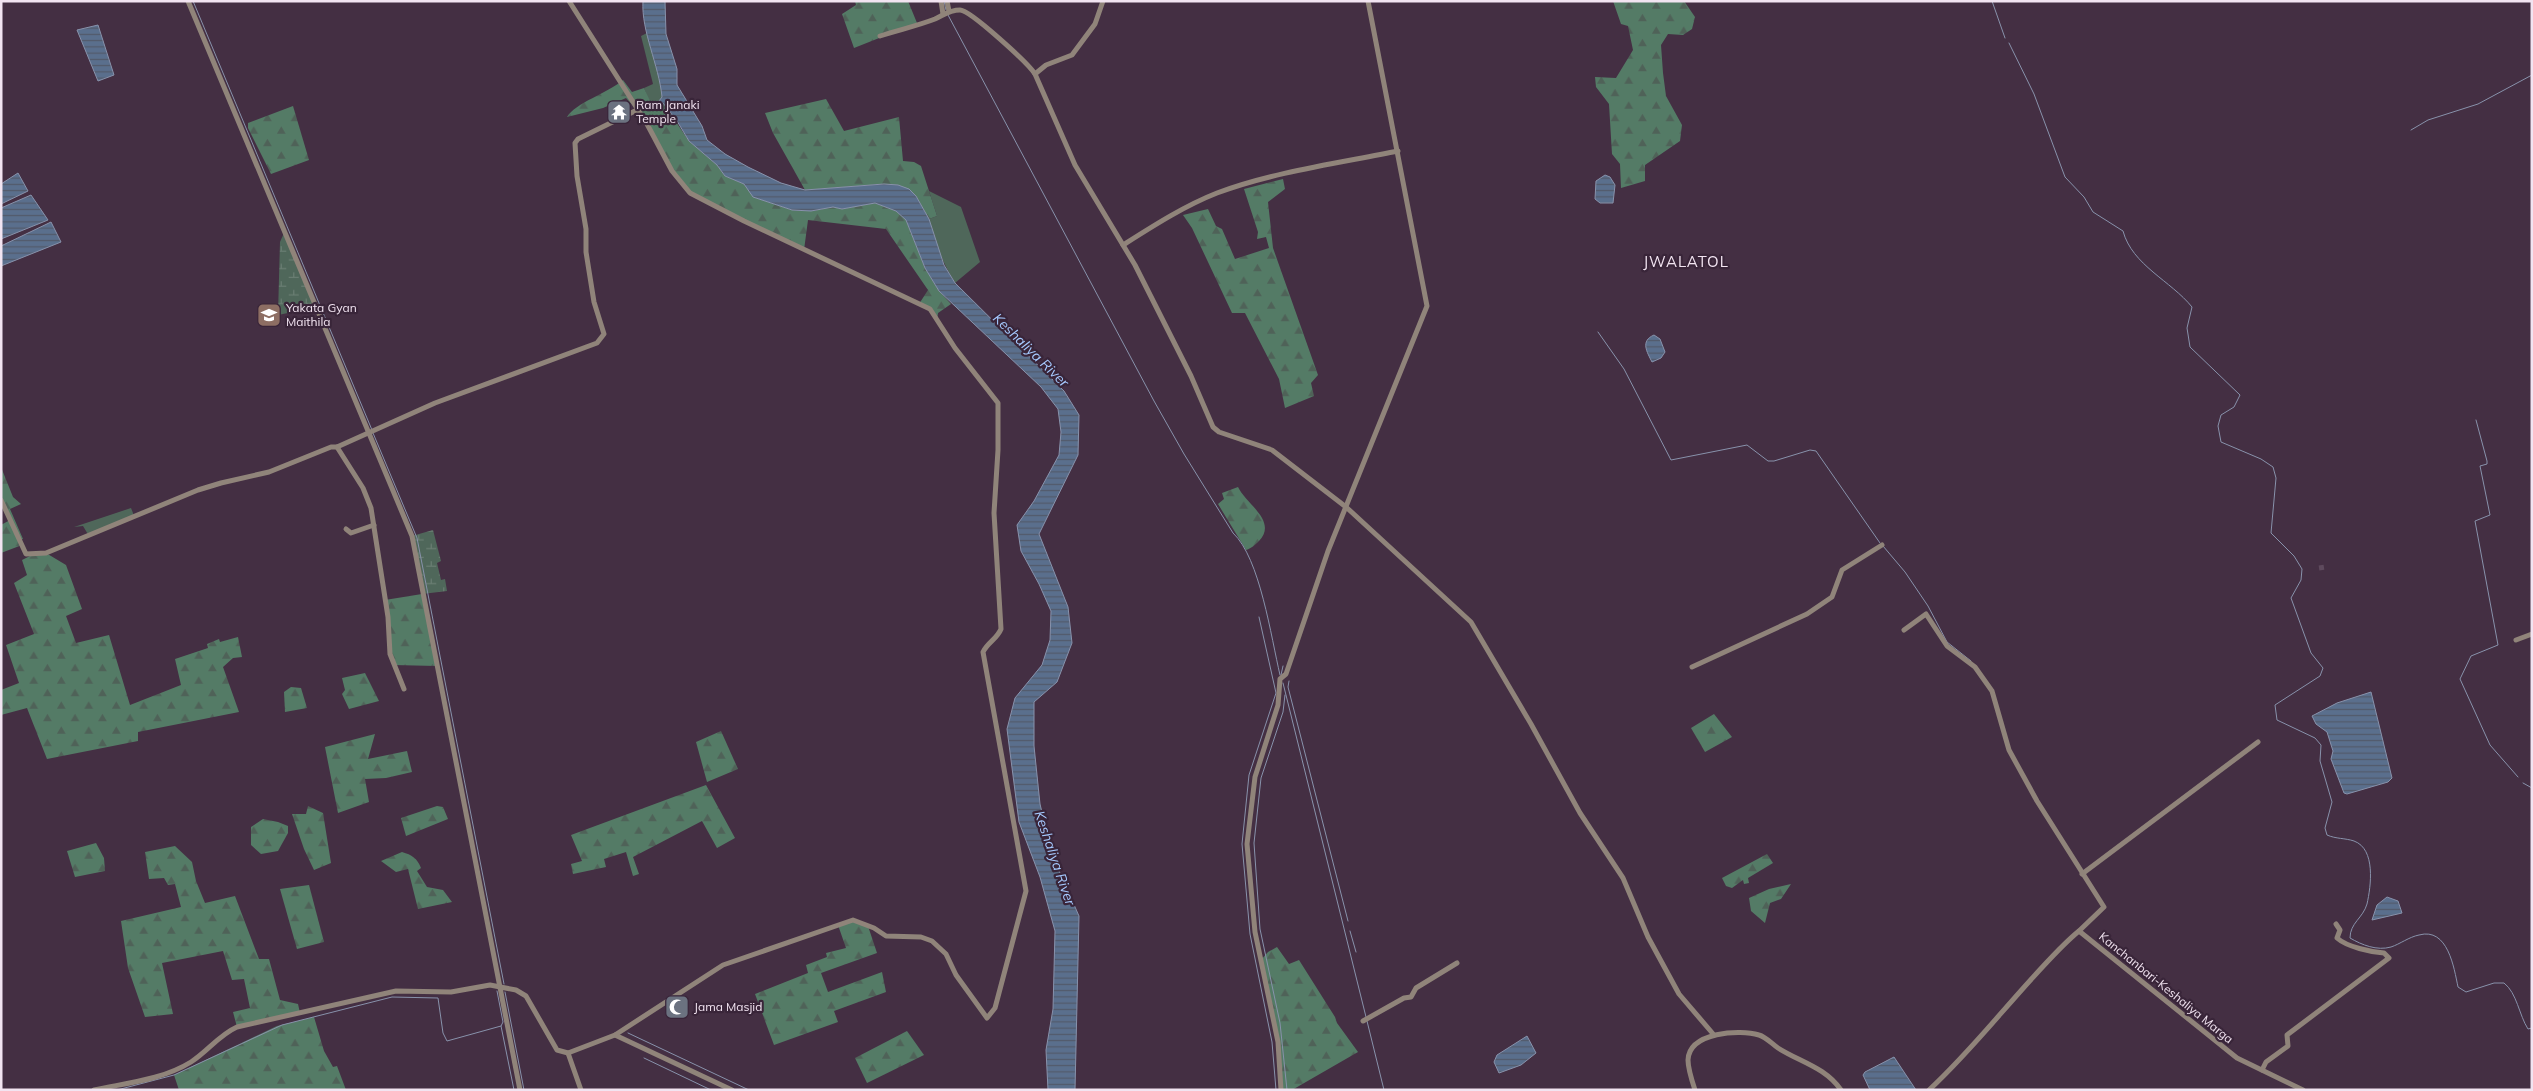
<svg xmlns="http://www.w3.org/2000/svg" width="2533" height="1091" font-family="Mulish,sans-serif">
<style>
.grass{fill:#4f675a}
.forest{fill:url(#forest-firs)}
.wetland{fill:url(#wetland-marsh)}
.water{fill:url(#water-rules);stroke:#8892ab}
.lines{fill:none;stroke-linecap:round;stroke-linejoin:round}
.stream{stroke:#8892ab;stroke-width:1}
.minor-tunnel{stroke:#5e4a5d;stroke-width:5;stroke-dasharray:5 2.5;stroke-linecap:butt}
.minor{stroke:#90847a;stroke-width:5}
.labels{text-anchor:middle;stroke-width:4.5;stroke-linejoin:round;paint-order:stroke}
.poi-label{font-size:12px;fill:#f2e4f1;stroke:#392539;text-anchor:start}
.street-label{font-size:12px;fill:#f2e4f1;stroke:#392539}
.water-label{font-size:14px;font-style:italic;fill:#a6caff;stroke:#392539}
.quarter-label{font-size:15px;letter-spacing:1px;fill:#f2e4f1;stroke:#392539}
</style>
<defs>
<pattern id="forest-firs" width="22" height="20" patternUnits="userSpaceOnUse" patternTransform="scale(1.25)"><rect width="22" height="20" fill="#547b66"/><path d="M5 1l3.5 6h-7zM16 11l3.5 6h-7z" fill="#4f6258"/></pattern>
<pattern id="wetland-marsh" width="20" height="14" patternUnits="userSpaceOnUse" patternTransform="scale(1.25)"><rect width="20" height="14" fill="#4f675a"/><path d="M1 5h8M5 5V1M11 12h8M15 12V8" fill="none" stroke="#697d72"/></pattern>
<pattern id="water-rules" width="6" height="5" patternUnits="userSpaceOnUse" patternTransform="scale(1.25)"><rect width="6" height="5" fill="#5a6f8d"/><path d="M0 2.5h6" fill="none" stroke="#525a6a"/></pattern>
</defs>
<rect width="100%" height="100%" fill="#442f43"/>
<!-- grass -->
<g class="grass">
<polygon points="647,33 660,79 662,97 659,101 649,101 644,88 653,84 641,36"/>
<path d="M929 191 961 207 980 262 955 283C943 263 934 242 929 219L937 216Z"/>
<polygon points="131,508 135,518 89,536 83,526 74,527"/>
</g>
<!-- forest -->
<g class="forest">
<polygon points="855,1 908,1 917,23 854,48 842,14 856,5"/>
<polygon points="1613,1 1684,1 1695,17 1692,29 1683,35 1668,34 1661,45 1663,73 1666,96 1682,125 1680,141 1645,165 1645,181 1621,188 1620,164 1612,154 1609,104 1596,87 1595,77 1616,78 1633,50 1628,26 1621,24"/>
<path d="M623 80 632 92 644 88 650 101 663 103 689 141 717 165 725 176 744 184 754 197 792 210 812 211 833 207 842 209 875 203 896 211 906 220 925 268 939 291 951 304 938 313 937 320 930 309 919 304 928 290 886 229 808 220 804 250 690 193 672 171 637 110 626 98 603 108 567 117C575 103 608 93 623 80Z"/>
<polygon points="826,99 844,131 899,117 903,161 914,162 921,166 937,216 929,219 916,196 884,184 805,190 773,133 765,113"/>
<polygon points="293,106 309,160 271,174 248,128 248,123"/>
<polygon points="1283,179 1285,189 1268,202 1273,248 1318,375 1311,383 1314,396 1285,408 1279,379 1245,313 1232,313 1192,228 1183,215 1208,209 1216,226 1222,229 1235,259 1269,248 1266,237 1257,239 1258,232 1244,189"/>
<polygon points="1,467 13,497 21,504 10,509 23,539 20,540 22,545 1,553 1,525 10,520 1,502"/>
<path d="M1238 487C1246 504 1278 521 1259 541 1255 545 1252 548 1246 550L1218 504 1224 499 1222 493Z"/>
<polygon points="36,553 46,553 66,565 82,609 66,616 76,643 109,635 130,705 181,685 175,659 208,648 207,644 219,639 220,642 238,637 242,657 233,658 223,667 239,712 138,732 138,741 47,759 27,708 1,715 1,690 19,683 6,645 34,634 14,583 27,575 22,560"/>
<polygon points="422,594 437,666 393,665 385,600"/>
<polygon points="365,673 379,701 349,709 342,694 345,690 342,678"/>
<polygon points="291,687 301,688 307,708 285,712 284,692"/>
<polygon points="1714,714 1732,737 1705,752 1691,728"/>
<polygon points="721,731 738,769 707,782 696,742"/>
<polygon points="375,734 368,759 407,751 412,772 386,778 365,779 369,802 338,813 325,747"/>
<polygon points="706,785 735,838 717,848 702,821 633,857 639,874 633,876 626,852 604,859 606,867 573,874 571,864 582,861 571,835"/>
<polygon points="308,806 323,813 331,863 314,870 304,849 292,814 306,814"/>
<polygon points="437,806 443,807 448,819 406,836 401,818"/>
<polygon points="263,819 278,822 288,826 288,833 278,851 261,854 251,845 251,827"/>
<polygon points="96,843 104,858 105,871 75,877 67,851"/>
<polygon points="175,846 192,862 196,881 205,903 235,896 259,959 269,959 280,1000 298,1004 300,1013 237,1027 233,1012 250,1008 244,979 232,980 223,951 162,963 173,1014 145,1017 128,968 121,921 181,907 175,884 168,885 164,878 149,879 145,852"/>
<path d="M402 852C412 855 417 858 421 868L417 871 427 887 443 890 452 902 418 909 408 869 396 872 381 861Z"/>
<polygon points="1767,854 1773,863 1748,878 1749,883 1744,884 1743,880 1732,888 1726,886 1722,878"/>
<polygon points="1791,884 1781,899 1770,903 1765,923 1751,911 1749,898 1769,889"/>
<polygon points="309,885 324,942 297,949 280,889"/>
<polygon points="853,920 868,926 877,953 821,973 828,992 882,972 886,992 834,1011 838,1022 774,1045 755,994 808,973 806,965 827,957 826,953 846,948 838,925"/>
<polygon points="1277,947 1289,964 1299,960 1335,1017 1337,1023 1358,1052 1292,1090 1281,1090 1278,1042 1261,960 1268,952"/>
<polygon points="314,1017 324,1051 333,1067 337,1066 346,1090 179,1090 174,1075 277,1026"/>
<polygon points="907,1031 924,1055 867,1083 855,1058"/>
</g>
<!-- wetland -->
<g class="wetland">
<polygon points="284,233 317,307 278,315 280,242"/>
<polygon points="433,530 441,561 437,563 441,580 445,579 447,591 422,594 412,536"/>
</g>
<!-- water -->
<g class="water">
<path d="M643 1H665L666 34 677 69V85L702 126 707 140 725 154 748 167 781 183 805 190 884 184 898 185 909 189 916 196 929 219 944 265 955 283 1064 391 1079 415 1078 455 1039 534 1068 607 1072 643 1057 682 1034 702V746L1040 804 1052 855 1079 916 1075 1090H1048L1046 1050 1053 1009 1055 931 1040 877 1019 822 1007 729 1015 698 1042 665 1050 640 1051 611 1039 584 1021 551 1017 525 1034 501 1059 455 1061 432 1058 409 1041 387 939 291 925 268 906 220 896 211 875 203 842 209 833 207 811 211 792 210 753 197 744 184 725 176 717 165 689 141 677 121 663 103 659 101 662 97C659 65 641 31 643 1Z"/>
<polygon points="98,25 114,75 98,81 77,30"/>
<polygon points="18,173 28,191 1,204 1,184"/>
<polygon points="1605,175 1610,177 1615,185 1613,203 1600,203 1595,199 1596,181"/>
<polygon points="31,195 48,220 1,239 1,208"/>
<polygon points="51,222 61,242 1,266 1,246"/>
<path d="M1654 335 1660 339 1665 352 1661 358 1652 362C1647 352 1640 341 1654 335Z"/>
<polygon points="2371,692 2392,778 2388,782 2347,794 2344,793 2331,759 2333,751 2327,732 2316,724 2312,716 2337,703"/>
<polygon points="2387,897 2398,901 2402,913 2372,920 2377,905"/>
<polygon points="1527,1036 1536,1053 1521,1065 1499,1073 1494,1062 1497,1055"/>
<polygon points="1894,1057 1916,1090 1870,1090 1863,1075 1865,1072"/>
</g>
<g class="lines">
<!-- stream -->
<g class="stream">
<polyline points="193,1 372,430"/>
<polyline points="944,1 946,10"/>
<polyline points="1992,1 2005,38"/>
<path d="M948 15 1154 401 1184 454 1233 533C1260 558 1271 637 1280 675"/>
<path d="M2009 43 2034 94 2065 177 2084 197 2093 212 2123 231C2132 265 2171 281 2192 307L2187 328 2190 347 2240 395 2234 407 2221 415 2218 426 2221 442 2261 459 2273 467 2276 478 2271 533 2294 556 2302 569 2301 580 2291 598 2311 653 2323 668 2320 676 2275 705 2277 720 2315 738 2321 745 2320 761 2332 802 2325 828 2327 835C2336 839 2345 838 2354 841 2376 849 2371 886 2367 904 2363 918 2350 923 2350 938 2362 945 2377 951 2391 947 2400 944 2409 937 2419 935 2448 927 2454 968 2458 987L2466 992 2494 983H2504C2517 993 2519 1015 2528 1029L2532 1028"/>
<polyline points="2411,130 2428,120 2478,104 2532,75"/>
<polyline points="1598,332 1624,369 1671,460 1747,445 1768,461 1774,461 1810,450 1816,451 1880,543"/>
<polyline points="2476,420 2487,461 2487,464 2480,466 2490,515 2475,521 2498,645 2471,656 2460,679 2490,745 2518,777"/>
<polyline points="373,433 417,538 504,984"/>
<polyline points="1883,546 1905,572 1928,606 1947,642 1971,661"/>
<polyline points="1259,617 1276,693 1249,775 1242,844 1250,934 1272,1042 1276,1090"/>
<polyline points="1281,675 1283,666"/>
<polyline points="1289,681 1288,687 1348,921"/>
<polyline points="1283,683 1366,1017"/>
<polyline points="1285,695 1283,712 1261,778 1254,843 1260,929 1280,1023 1287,1090"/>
<polyline points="2523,783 2532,788"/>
<polyline points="1350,931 1356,952"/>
<polyline points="497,991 503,1022 501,1026 514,1090"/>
<polyline points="505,992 524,1090"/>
<polyline points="1367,1021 1384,1090"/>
<polyline points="628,1033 749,1090"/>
<polyline points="644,1058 711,1090"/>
<polyline points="117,1090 174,1075 282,1025 392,997 438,998 443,1033 447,1041 501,1026"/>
</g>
<!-- minor-tunnel -->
<polyline class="minor-tunnel" points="2319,568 2326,567"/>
<!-- minor -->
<g class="minor">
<polyline points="188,1 412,536 520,1090"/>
<polyline points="941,1 943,14"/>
<polyline points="947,1 949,11"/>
<path d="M880 36C898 30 917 26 935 19 944 15 949 10 960 10 970 10 1028 63 1035 74L1075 165 1135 265 1191 376 1213 427 1219 432 1272 450 1346 507 1471 622 1531 724 1580 813 1623 878 1648 937 1679 994 1714 1035"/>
<polyline points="1035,74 1046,65 1072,55 1095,24 1103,1"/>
<path d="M1123 245C1153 226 1184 206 1217 193 1273 172 1339 163 1398 151"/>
<polyline points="337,447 363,488 371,508 388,617 390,654 404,689"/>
<polyline points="1,500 26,554 46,553 198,490 221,483 269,472 331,447 337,447 435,403 597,343 604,334 594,302 586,252 586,229 577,176 575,143 578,139 637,110"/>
<polyline points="346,529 351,533 374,525"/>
<polyline points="1904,630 1926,614 1947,646 1975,667 1992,691 2009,750 2037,801 2104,907 2079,931"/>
<polyline points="2516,640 2532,634"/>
<polyline points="1692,667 1807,614 1832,597 1842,570 1882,545"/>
<polyline points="2082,874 2258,742"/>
<polyline points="1363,1021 1404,998 1411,997 1416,988 1457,963"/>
<polyline points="615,1035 732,1090"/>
<polyline points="568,1053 581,1090"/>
<path d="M2262 1070 2266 1062 2288 1046 2287 1035 2389 958 2384 953C2371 952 2347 947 2337 938L2340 930 2336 924"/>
<path d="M94 1090C126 1083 162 1080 191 1062 208 1051 219 1035 237 1027L396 991 451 992 490 985 516 990 526 996 557 1050 568 1053 615 1035 723 965 853 920 874 928 886 936 921 937 932 941 946 954 956 975 987 1018 995 1008 1026 891 983 652C988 642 997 639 1001 629L994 513 998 450V403L955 348 930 309 744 221 690 193 672 171 647 124 569 1"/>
<polyline points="1281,1090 1278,1042 1255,932 1247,844 1255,777 1278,705 1280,679 1286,674 1328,551 1427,306 1368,1"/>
<path d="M1695 1090C1692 1081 1688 1069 1688 1060 1689 1032 1740 1029 1759 1035 1766 1037 1772 1044 1778 1048 1800 1062 1825 1067 1841 1090"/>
<path d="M1929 1090C1968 1054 2000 1013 2036 974 2050 959 2063 944 2079 931L2237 1058 2303 1090"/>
</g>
</g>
<!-- icons -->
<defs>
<g id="temple-square" transform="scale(1.25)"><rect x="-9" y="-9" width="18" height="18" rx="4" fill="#6b7280" stroke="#392539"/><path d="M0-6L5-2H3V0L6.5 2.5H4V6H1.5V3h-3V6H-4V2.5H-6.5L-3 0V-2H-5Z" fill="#fff"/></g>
<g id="school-square" transform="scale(1.25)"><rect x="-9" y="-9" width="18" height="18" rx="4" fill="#8d6e63" stroke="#392539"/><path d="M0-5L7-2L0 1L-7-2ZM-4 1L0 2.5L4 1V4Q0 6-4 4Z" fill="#fff"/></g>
<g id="mosque-square" transform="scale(1.25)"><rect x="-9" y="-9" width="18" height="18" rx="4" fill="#6b7280" stroke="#392539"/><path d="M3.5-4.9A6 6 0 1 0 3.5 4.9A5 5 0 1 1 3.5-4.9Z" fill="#fff"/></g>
</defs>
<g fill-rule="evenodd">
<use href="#temple-square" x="619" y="112"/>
<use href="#school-square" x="269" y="315"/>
<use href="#mosque-square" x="677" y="1007"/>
</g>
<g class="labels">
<!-- poi labels -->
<g class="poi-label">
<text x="636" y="109">Ram Janaki<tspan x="636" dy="14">Temple</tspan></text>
<text x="286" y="312">Yakata Gyan<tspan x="286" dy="14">Maithila</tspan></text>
<text x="694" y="1011">Jama Masjid</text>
</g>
<!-- street labels -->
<g class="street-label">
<text transform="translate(2166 988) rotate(39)" y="4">Kanchanbari-Keshaliya Marga</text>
</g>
<!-- water labels -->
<g class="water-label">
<text transform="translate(1031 350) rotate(44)" y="5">Keshaliya River</text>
<text transform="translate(1055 858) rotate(71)" y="5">Keshaliya River</text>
</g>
<!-- quarter labels -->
<g class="quarter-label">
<text x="1686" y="267">JWALATOL</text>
</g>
</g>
<!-- border -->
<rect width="2533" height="1091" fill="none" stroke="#f2e4f1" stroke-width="5"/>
</svg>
